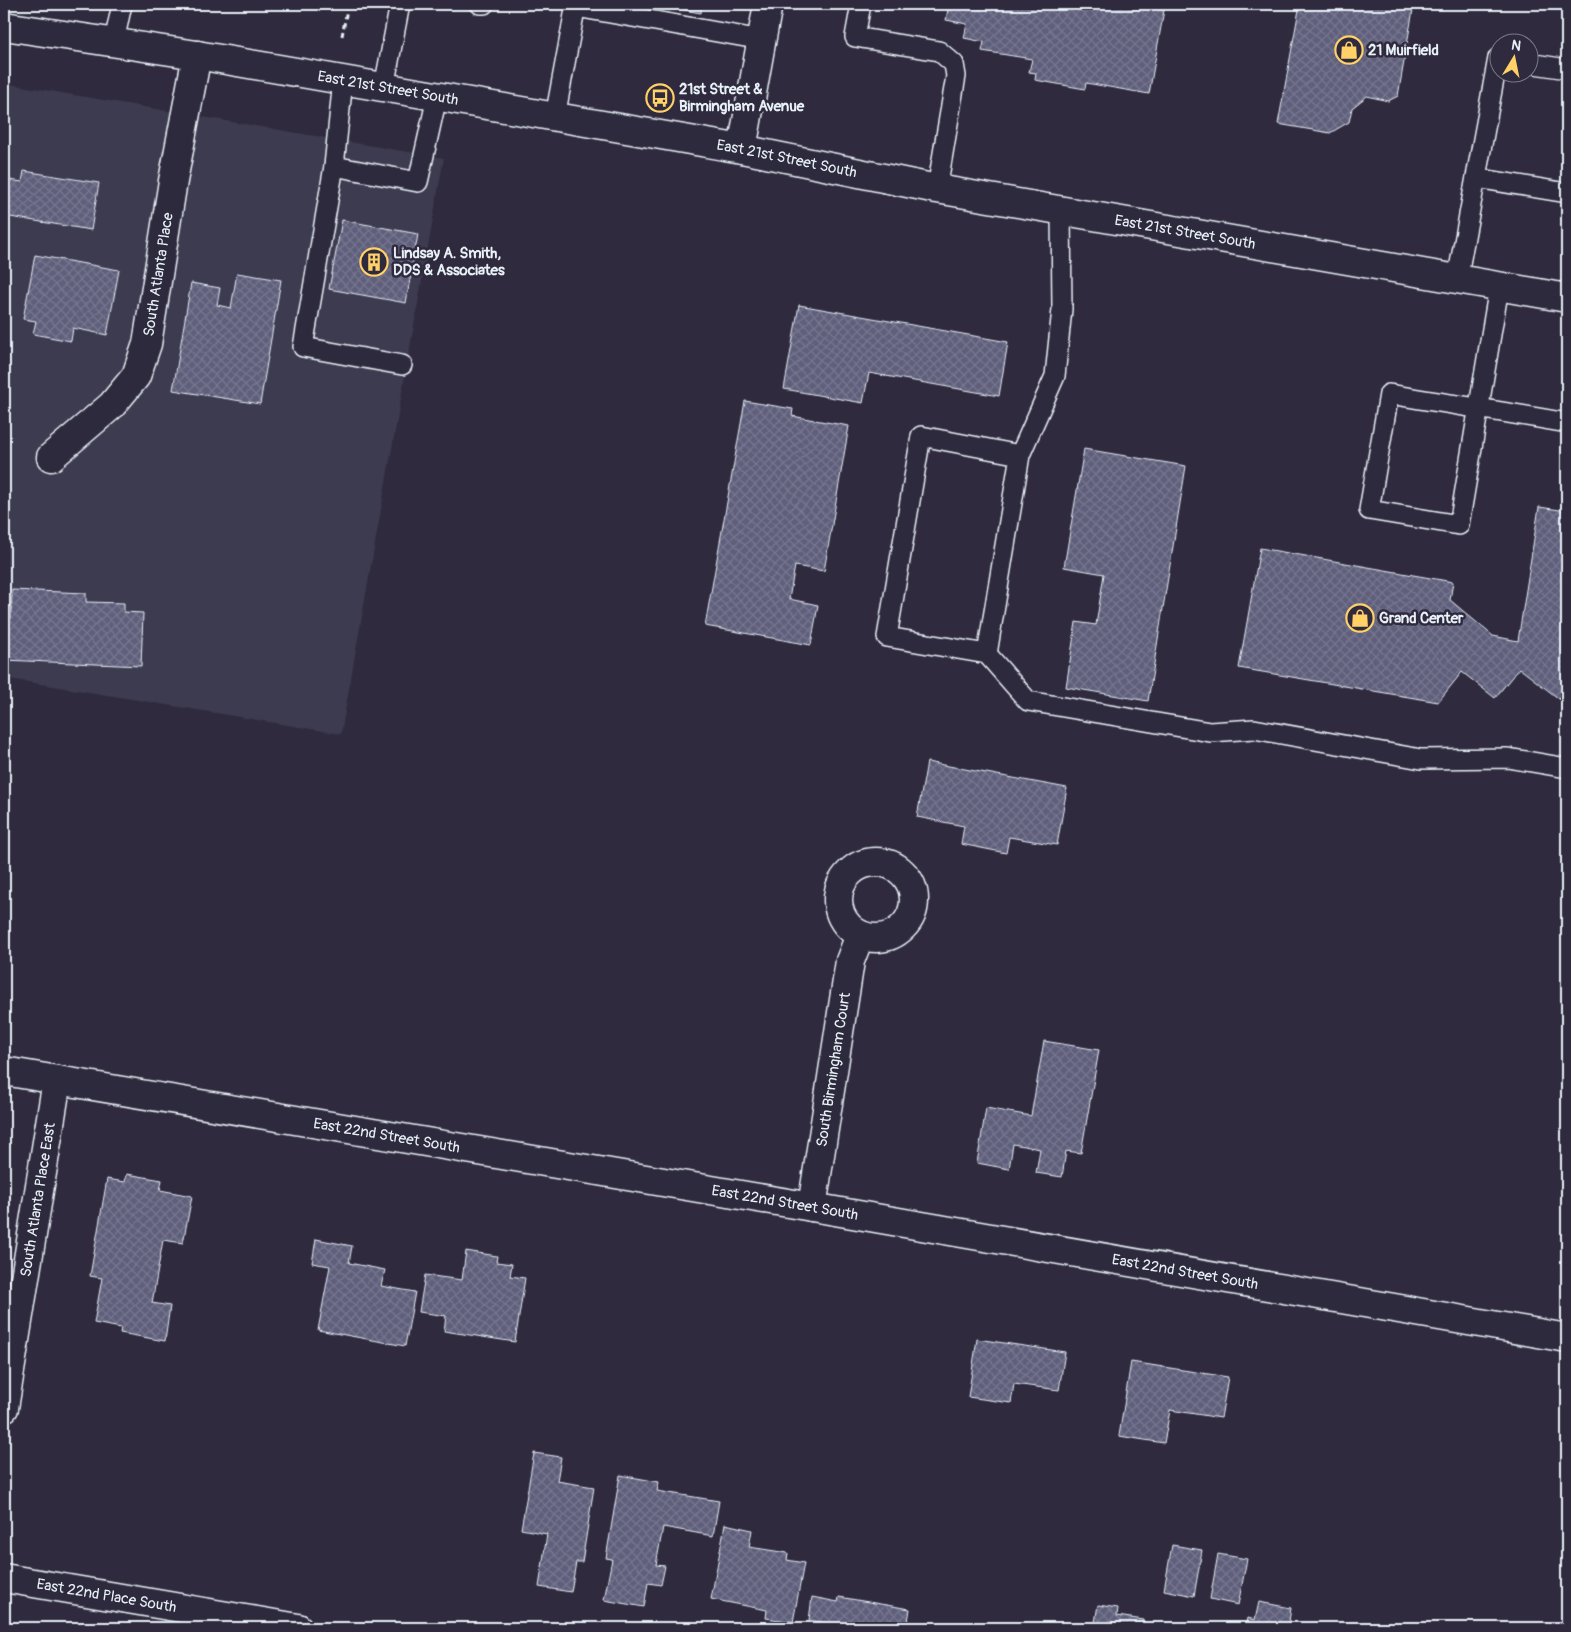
<svg xmlns="http://www.w3.org/2000/svg" width="1571" height="1632" font-family="Pangolin,sans-serif">
<style>
.built{fill:#3d3a50}
.building{fill:url(#building-cross-hatch);stroke:#e8f1f8}
.lines{fill:none;stroke-linecap:round;stroke-linejoin:round}
.lane-casing{stroke:#e8f1f8;stroke-width:22}
.street-casing{stroke:#e8f1f8;stroke-width:31}
.secondary-casing{stroke:#e8f1f8;stroke-width:31}
.path{stroke:#e8f1f8;stroke-width:3;stroke-dasharray:5 4;stroke-linecap:butt}
.lane{stroke:#2f2a3d;stroke-width:19}
.street{stroke:#2f2a3d;stroke-width:28}
.secondary{stroke:#2f2a3d;stroke-width:28}
.labels{text-anchor:middle;stroke-width:5;stroke-linejoin:round;paint-order:stroke}
.poi-label{font-size:15px;font-weight:bold;fill:#e8f1f8;stroke:#2f2a3d;text-anchor:start}
.street-label{font-size:15px;fill:#e8f1f8;stroke:#2f2a3d}
</style>
<defs>
<pattern id="building-cross-hatch" width="8" height="8" patternUnits="userSpaceOnUse" patternTransform="scale(1.25)"><rect width="8" height="8" fill="#5f5f7c"/><path d="M0 0l8 8M0 8l8-8" fill="none" stroke="#76768f"/></pattern>
</defs>
<rect width="100%" height="100%" fill="#2f2a3d"/>
<filter id="ink" filterUnits="userSpaceOnUse"><feTurbulence type="fractalNoise" baseFrequency=".02" numOctaves="2"/><feDisplacementMap in="SourceGraphic" scale="10" xChannelSelector="R" yChannelSelector="G"/><feConvolveMatrix kernelMatrix="1 2 1 2 8 2 1 2 1" color-interpolation-filters="sRGB"/></filter>
<g filter="url(#ink)">
<!-- built -->
<polygon class="built" points="4,83 444,158 341,734 4,678"/>
<!-- building -->
<g class="building">
<polygon points="650,4 702,4 701,13"/>
<polygon points="949,4 1156,4 1155,8 1164,10 1149,94 1086,83 1085,89 1035,80 1036,73 1029,72 1032,59 982,51 984,42 964,38 967,24 946,20"/>
<polygon points="1300,4 1414,4 1398,96 1388,101 1367,96 1352,108 1349,122 1330,133 1278,124"/>
<polygon points="24,171 99,183 91,230 4,216 4,179 22,182"/>
<polygon points="342,220 418,234 406,303 329,289"/>
<polygon points="35,255 119,270 107,335 73,328 71,341 33,334 36,321 23,319"/>
<polygon points="237,273 281,280 260,404 173,390 191,283 220,288 217,305 231,308"/>
<polygon points="799,305 1008,342 999,396 869,373 863,403 784,389"/>
<polygon points="745,401 793,409 792,416 849,426 824,571 795,566 789,599 818,605 811,645 705,626"/>
<polygon points="1084,449 1186,466 1148,701 1066,687 1076,622 1096,625 1104,574 1064,567"/>
<polygon points="1539,507 1567,511 1567,705 1519,668 1495,698 1462,672 1438,702 1239,668 1260,548 1453,582 1450,600 1493,636 1518,641"/>
<polygon points="12,590 86,593 86,602 124,603 124,612 143,613 141,666 4,660 5,618 11,618"/>
<polygon points="927,762 1067,788 1057,845 1009,837 1006,853 961,844 964,826 917,817"/>
<polygon points="1044,1041 1099,1050 1081,1153 1066,1151 1062,1177 1036,1173 1040,1149 1013,1144 1009,1169 977,1163 986,1108 1031,1116"/>
<polygon points="127,1174 162,1180 160,1190 192,1196 183,1243 163,1240 152,1303 170,1306 165,1341 120,1333 121,1328 94,1323 102,1278 90,1276 107,1179 125,1182"/>
<polygon points="316,1239 352,1246 349,1263 385,1270 381,1286 415,1292 405,1346 318,1330 330,1266 312,1263"/>
<polygon points="466,1251 497,1256 496,1262 512,1264 510,1276 525,1278 515,1342 444,1331 446,1316 419,1312 425,1275 462,1280"/>
<polygon points="977,1339 1065,1352 1059,1390 1014,1384 1011,1403 968,1397"/>
<polygon points="1131,1362 1228,1377 1221,1418 1170,1410 1164,1443 1119,1436"/>
<polygon points="534,1453 561,1457 557,1481 594,1487 582,1562 576,1562 571,1592 539,1587 547,1534 521,1529"/>
<polygon points="620,1475 659,1482 657,1491 719,1501 713,1536 663,1527 656,1565 665,1566 661,1585 648,1583 644,1607 604,1600 612,1559 606,1558"/>
<polygon points="725,1524 752,1530 749,1547 788,1553 787,1560 804,1563 793,1622 766,1618 767,1610 711,1599"/>
<polygon points="1172,1545 1202,1550 1194,1596 1164,1590"/>
<polygon points="1218,1554 1247,1559 1238,1605 1210,1599"/>
<polygon points="812,1597 838,1602 839,1597 910,1609 907,1628 825,1628 826,1623 809,1620"/>
<polygon points="1259,1602 1291,1608 1288,1628 1246,1628 1248,1618 1255,1620"/>
<polygon points="1098,1605 1118,1608 1117,1616 1144,1620 1143,1628 1094,1628"/>
</g>
<g class="lines">
<!-- lane casing -->
<g class="lane-casing">
<g id="lane">
<polyline points="480,4 484,4"/>
<polyline points="861,4 855,37 939,51 954,64 956,76 937,189"/>
<polyline points="576,7 762,40"/>
<polyline points="114,42 122,4"/>
<polyline points="1528,63 1567,69"/>
<polyline points="343,80 334,166 303,347 402,365"/>
<polyline points="384,87 400,4"/>
<polyline points="555,117 576,4"/>
<polyline points="334,166 418,182 437,97"/>
<polyline points="1476,178 1567,193"/>
<polyline points="1457,280 1498,58"/>
<path d="M1499 287C1486 366 1472 445 1459 525L1369 510 1389 394C1448 404 1508 412 1567 423"/>
<polyline points="1020,455 921,436 887,637 987,654 1020,455 1055,376 1062,309 1061,211"/>
<polyline points="987,654 1028,701 1210,732 1254,729 1421,759 1508,758 1567,768"/>
</g>
</g>
<!-- street casing -->
<g class="street-casing">
<g id="street">
<polyline points="742,149 768,4"/>
<path id="s1" d="M51 457 112 405 136 376 147 344 173 181 197 55"/>
<circle cx="876" cy="900" r="38"/>
<path id="s2" d="M4 1071 812 1207 1567 1338"/>
<path id="s3" d="M812 1207 850 961 860 935"/>
<path id="s4" d="M4 1408 57 1080"/>
<path id="s5" d="M4 1578 298 1628"/>
</g>
</g>
<!-- secondary casing -->
<g class="secondary-casing">
<g id="secondary">
<path id="s6" d="M4 26 197 55 742 149 937 189 1567 298"/>
</g>
</g>
<!-- path -->
<polyline class="path" points="342,36 348,4"/>
<!-- lane -->
<use href="#lane" class="lane"/>
<!-- street -->
<use href="#street" class="street"/>
<!-- secondary -->
<use href="#secondary" class="secondary"/>
</g>
</g>
<!-- icons -->
<defs>
<g id="shop-ring" transform="scale(1.4375)"><circle r="9.5" fill="#2f2a3d" stroke="#ffd166" stroke-width="1.5"/><path d="M-5-2.5h2.3a2.7 3.5 0 0 1 5.4 0H5L5.5 6h-11ZM-1.5-2.5h3a1.5 2.3 0 0 0-3 0Z" fill="#ffd166"/></g>
<g id="bus-ring" transform="scale(1.4375)"><circle r="9.5" fill="#2f2a3d" stroke="#ffd166" stroke-width="1.5"/><path d="M-5-6H5V4H4V6H2V4H-2V6H-4V4H-5ZM-3.5-4V0h7V-4ZM-3.5 1.2v1.5H-2V1.2ZM2 1.2v1.5H3.5V1.2Z" fill="#ffd166"/></g>
<g id="building-ring" transform="scale(1.4375)"><circle r="9.5" fill="#2f2a3d" stroke="#ffd166" stroke-width="1.5"/><path d="M-4-6H4V6H1V3H-1V6H-4ZM-2.5-4.3h1.7v1.8h-1.7ZM.8-4.3h1.7v1.8H.8ZM-2.5-1h1.7V.8h-1.7ZM.8-1h1.7V.8H.8Z" fill="#ffd166"/></g>
</defs>
<g fill-rule="evenodd">
<use href="#shop-ring" x="1349" y="50"/>
<use href="#bus-ring" x="660" y="98"/>
<use href="#building-ring" x="374" y="262"/>
<use href="#shop-ring" x="1360" y="618"/>
</g>
<g class="labels">
<!-- poi labels -->
<g class="poi-label">
<text x="1368" y="55">21 Muirfield</text>
<text x="679" y="94">21st Street &amp;<tspan x="679" dy="17">Birmingham Avenue</tspan></text>
<text x="393" y="258">Lindsay A. Smith,<tspan x="393" dy="17">DDS &amp; Associates</tspan></text>
<text x="1379" y="623">Grand Center</text>
</g>
<!-- street labels -->
<g class="street-label">
<text dy="5" stroke="none"><textPath href="#s6" startOffset="389">East 21st Street South</textPath></text>
<text dy="5" stroke="none"><textPath href="#s6" startOffset="794">East 21st Street South</textPath></text>
<text dy="5" stroke="none"><textPath href="#s6" startOffset="1199">East 21st Street South</textPath></text>
<text dy="5" stroke="none"><textPath href="#s1" startOffset="222">South Atlanta Place</textPath></text>
<text dy="5" stroke="none"><textPath href="#s3" startOffset="139">South Birmingham Court</textPath></text>
<text dy="5" stroke="none"><textPath href="#s2" startOffset="388">East 22nd Street South</textPath></text>
<text dy="5" stroke="none"><textPath href="#s4" startOffset="211">South Atlanta Place East</textPath></text>
<text dy="5" stroke="none"><textPath href="#s2" startOffset="792">East 22nd Street South</textPath></text>
<text dy="5" stroke="none"><textPath href="#s2" startOffset="1198">East 22nd Street South</textPath></text>
<text dy="5" stroke="none"><textPath href="#s5" startOffset="104">East 22nd Place South</textPath></text>
</g>
</g>
<!-- margin -->
<rect width="1571" height="1632" fill="none" stroke="#2f2a3d" stroke-width="20"/>
<rect x="10" y="10" width="1551" height="1612" fill="none" stroke="#e8f1f8" stroke-width="2" filter="url(#ink)"/>
<!-- north arrow -->
<g transform="translate(1514 58) rotate(10)"><circle r="24" fill="#2f2a3d" stroke="#797a88"/>
<path d="M0-4L9 19L0 12L-9 19Z" fill="#ffd166"/>
<text y="-8" font-size="14" font-weight="bold" text-anchor="middle" fill="#e8f1f8">N</text>
</g>
</svg>
